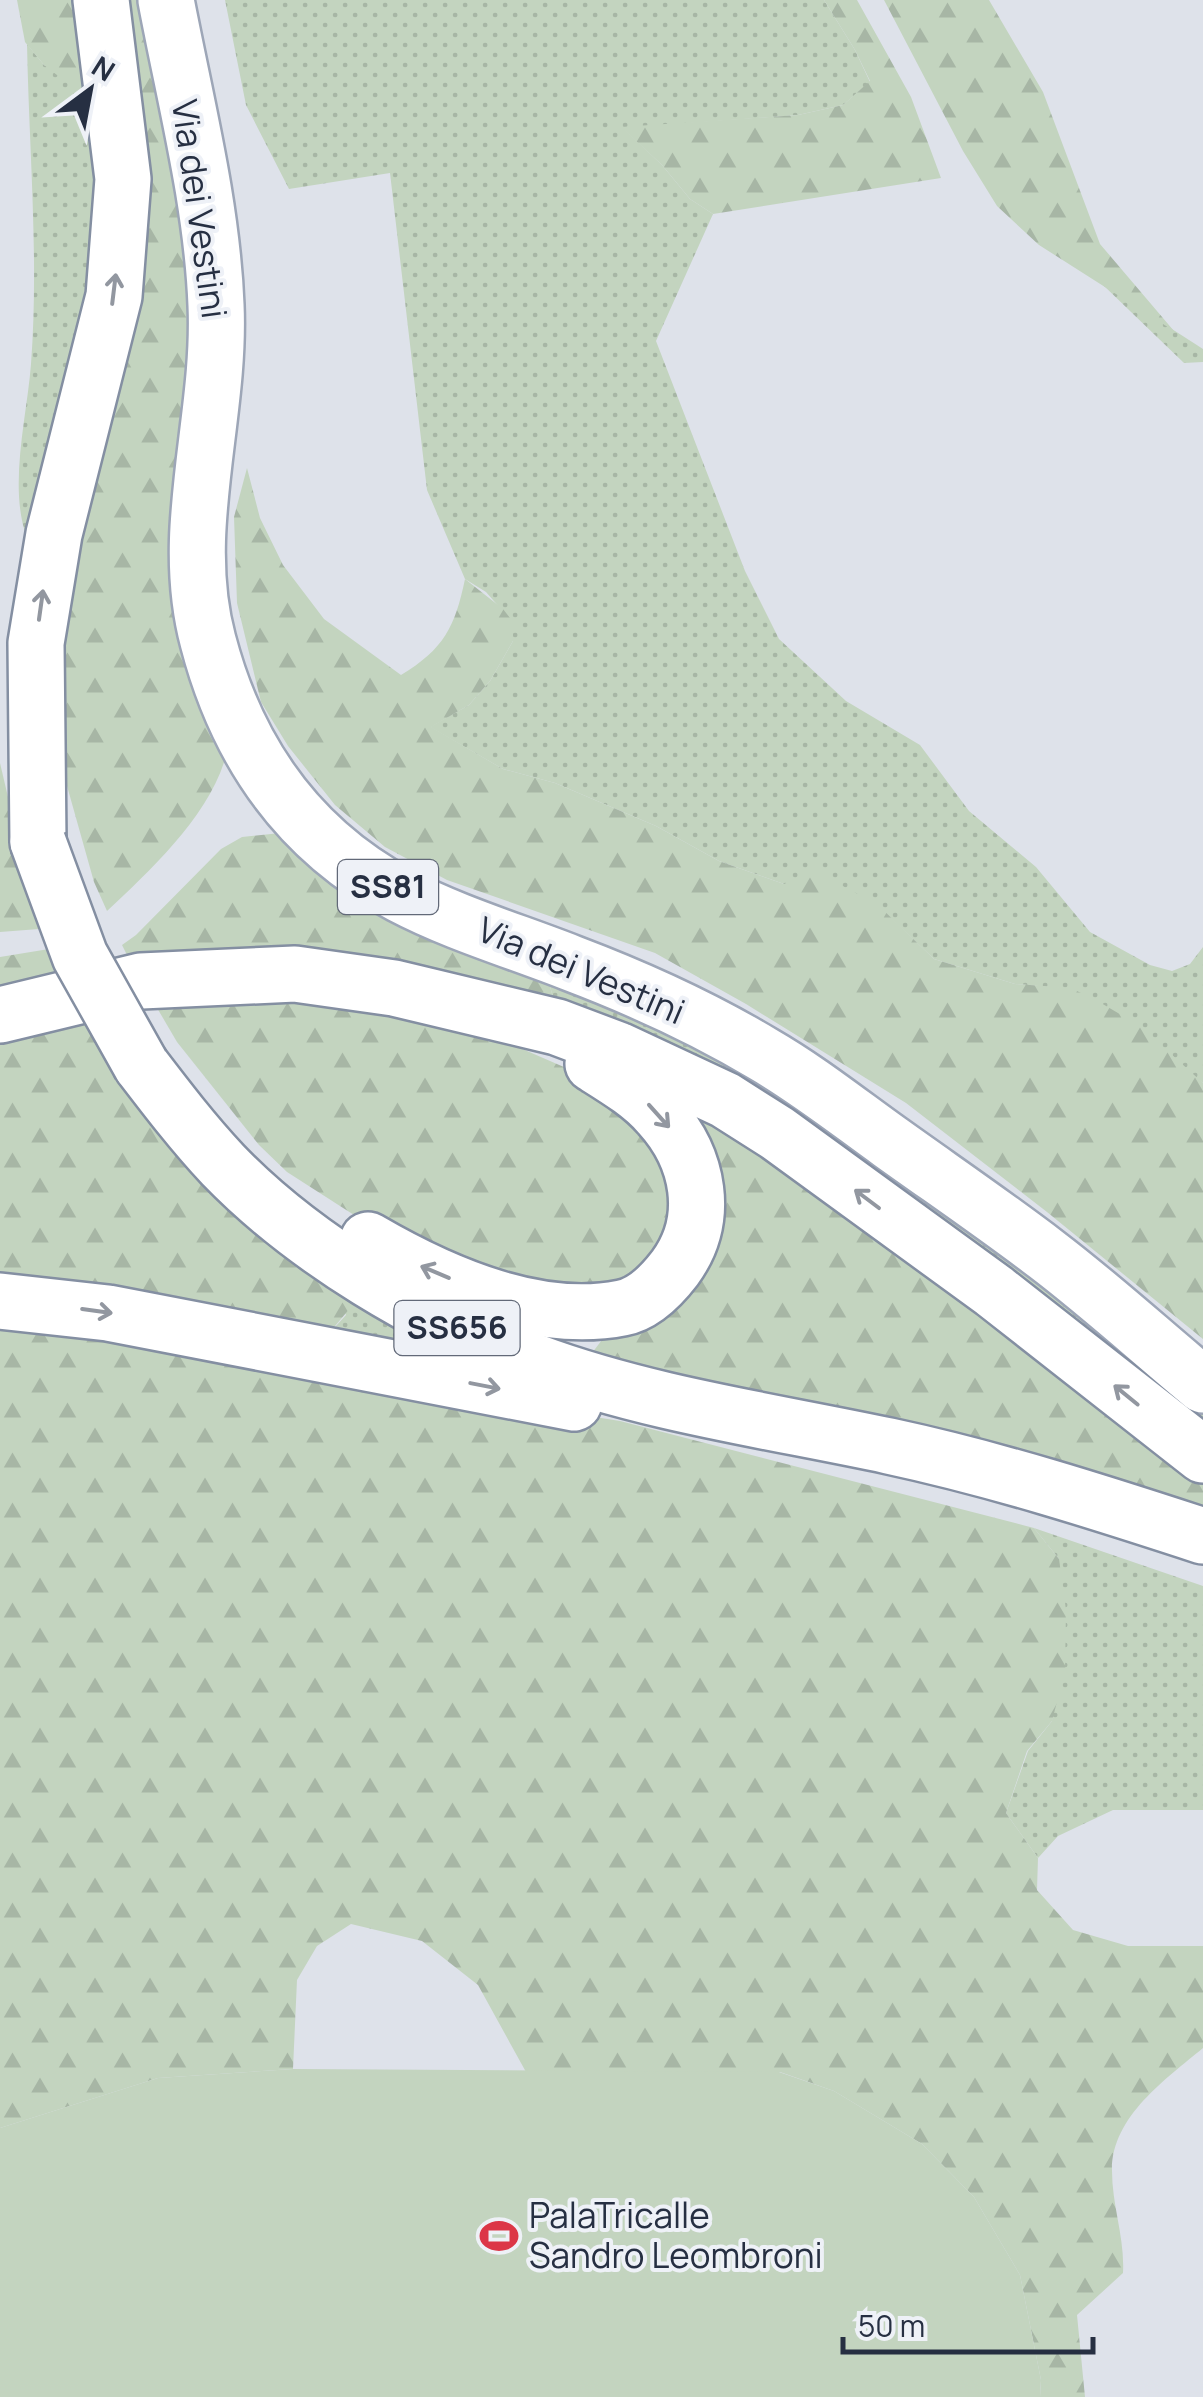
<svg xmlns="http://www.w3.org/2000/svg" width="1203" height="2397" font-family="Manrope,sans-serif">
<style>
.grass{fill:url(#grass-dots)}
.forest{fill:url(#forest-firs)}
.park{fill:#c3d4bf}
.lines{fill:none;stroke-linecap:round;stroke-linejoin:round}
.primary-casing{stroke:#9da6b7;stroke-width:60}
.highway-casing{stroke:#848fa2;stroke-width:60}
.primary{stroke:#fff;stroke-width:55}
.highway{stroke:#fff;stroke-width:55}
.highway-bridge-casing{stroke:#848fa2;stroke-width:60;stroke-linecap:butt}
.highway-bridge{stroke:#fff;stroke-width:55}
.oneway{stroke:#9297a0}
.labels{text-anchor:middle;stroke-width:8;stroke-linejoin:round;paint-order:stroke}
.shield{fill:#eef1f7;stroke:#626978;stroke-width:2.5}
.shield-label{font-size:32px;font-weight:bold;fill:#262f42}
.street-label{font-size:35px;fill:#262f42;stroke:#eef1f7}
.poi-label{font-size:35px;fill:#262f42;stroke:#eef1f7;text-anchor:start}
</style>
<defs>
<pattern id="grass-dots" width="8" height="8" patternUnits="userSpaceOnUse" patternTransform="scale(2.5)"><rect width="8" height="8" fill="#c3d4bf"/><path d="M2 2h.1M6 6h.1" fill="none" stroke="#a7b6a5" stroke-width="1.8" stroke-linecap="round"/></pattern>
<pattern id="forest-firs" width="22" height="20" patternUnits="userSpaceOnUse" patternTransform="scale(2.5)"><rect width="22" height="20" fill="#c3d4bf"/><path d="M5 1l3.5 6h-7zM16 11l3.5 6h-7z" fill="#a7b6a5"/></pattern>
</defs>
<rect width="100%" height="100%" fill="#dee2ea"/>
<!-- grass -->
<g class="grass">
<polygon points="225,0 824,0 855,50 870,82 843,105 798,115 623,128 662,165 690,199 713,214 656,341 745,571 779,639 846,701 920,745 969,811 1036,867 1090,932 1150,965 1172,971 1190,964 1203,947 1203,1083 1071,989 1015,984 934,959 877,905 784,884 719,861 656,826 555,783 503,769 430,727 469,705 490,681 513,641 513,623 486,592 465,579 427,490 390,173 289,189 246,105"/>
<path d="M27 44 44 65 99 90 112 200 27 538C8 487 27 417 31 364 39 258 29 150 27 44Z"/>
<polygon points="1102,284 1203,349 1203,362 1184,363"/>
<polygon points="546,971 721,1044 1203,1404 1203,1435 555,1005"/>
<polygon points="327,1276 395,1317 450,1359 325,1338 346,1315"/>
<polygon points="1034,1528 1203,1586 1203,1810 1113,1810 1058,1836 1038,1858 1006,1813 1028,1751 1052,1721 1059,1559"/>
</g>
<!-- forest -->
<g class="forest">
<polygon points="17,0 89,0 99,90 66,82 44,65 25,42"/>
<path d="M118 0H156L198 240 229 741C220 806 153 868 107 911L94 882 60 761 56 687Z"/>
<polygon points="824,0 857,0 911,97 941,178 713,214 690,199 662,165 621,127 798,115 843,105 870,81 855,50"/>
<polygon points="884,0 989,0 1043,92 1100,244 1174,331 1039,245 997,206 963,151"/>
<path d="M247 468 260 518 283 565 324 619 401 675C444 649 455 627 465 579L503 609 513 622V641L490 681 469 705 431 727 503 769 555 783 656 826 719 861 784 884 814 871 877 904 934 959 1015 984 1071 988 1101 1003 1140 1026 1203 1083V1339L1047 1212 906 1103 746 1004 655 953 447 880 385 847 335 805 288 746 261 702 237 603 234 517Z"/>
<polygon points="0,763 39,929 0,932"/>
<polygon points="300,831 546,971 555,1005 132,965 122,945 136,935 221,849 242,837"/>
<polygon points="49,949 69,989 0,1006 0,957"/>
<polygon points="302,991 495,1037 580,1074 620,1096 683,1197 652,1275 546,1295 379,1231 287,1172 259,1145 177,1042 153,1001"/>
<polygon points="82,1010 327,1276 351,1307 325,1338 0,1284 0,1028"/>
<polygon points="675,1086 1203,1466 1203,1514 916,1433 592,1353 608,1332 673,1297"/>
<path d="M0 1316 288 1368 620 1421 1034 1528 1059 1559 1066 1610 1065 1671 1052 1721 1027 1751 1006 1813 1038 1858 1037 1890 1073 1930 1128 1946H1203V2048C1166 2079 1111 2117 1112 2171 1112 2206 1125 2238 1123 2273L1077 2315 1085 2397H1040L1041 2380 1020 2275 974 2197 922 2144 834 2091 780 2072H526L478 1985 422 1941 351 1924 317 1946 297 1980 293 2069 158 2078 0 2128Z"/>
</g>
<!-- park -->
<polygon class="park" points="293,2069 779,2072 834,2091 922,2144 974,2197 1020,2275 1041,2380 1040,2397 0,2397 0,2128 158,2078"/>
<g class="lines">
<!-- primary casing -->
<g class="primary-casing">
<path id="primary" d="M166 0C185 100 212 203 216 305 221 418 178 530 208 641 237 752 298 840 401 895 454 923 515 941 571 963 637 988 703 1018 763 1054 808 1080 848 1112 890 1142 943 1180 996 1216 1047 1255 1101 1296 1151 1342 1203 1385"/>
</g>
<!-- highway casing -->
<g class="highway-casing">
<g id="highway">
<polyline points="38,842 36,643 54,534 114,296 123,179 101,0"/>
<polyline points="0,1015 141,981 295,974 394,988 557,1027 618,1050 725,1100 777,1133 994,1291 1203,1455"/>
<path d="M141 1065C167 1099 193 1133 223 1165 305 1250 425 1320 535 1362 649 1404 772 1421 889 1446 996 1469 1099 1502 1203 1536"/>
<path d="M368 1240C440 1282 537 1325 622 1308 644 1304 662 1285 675 1268 711 1219 699 1158 660 1115 642 1094 617 1079 593 1064"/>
<polyline points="0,1301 108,1313 574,1403"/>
</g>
</g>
<!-- primary -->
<use href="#primary" class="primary"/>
<!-- highway -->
<use href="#highway" class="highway"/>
<!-- highway-bridge casing -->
<g class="highway-bridge-casing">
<polyline id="highway-bridge" points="38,842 80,956 141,1065"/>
</g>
<!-- highway-bridge -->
<use href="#highway-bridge" class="highway-bridge"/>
</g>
<!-- one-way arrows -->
<defs><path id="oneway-shaft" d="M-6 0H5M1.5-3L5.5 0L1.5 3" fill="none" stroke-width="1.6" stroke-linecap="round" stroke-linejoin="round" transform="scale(2.5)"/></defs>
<g class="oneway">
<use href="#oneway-shaft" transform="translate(114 289) rotate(-83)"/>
<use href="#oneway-shaft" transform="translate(41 605) rotate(-82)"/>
<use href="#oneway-shaft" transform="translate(659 1116) rotate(48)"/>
<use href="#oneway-shaft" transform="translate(867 1199) rotate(-143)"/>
<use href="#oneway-shaft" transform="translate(435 1272) rotate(-157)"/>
<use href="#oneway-shaft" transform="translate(97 1311) rotate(8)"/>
<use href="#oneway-shaft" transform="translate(485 1386) rotate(11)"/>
<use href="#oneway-shaft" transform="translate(1126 1395) rotate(-141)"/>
</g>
<!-- icons -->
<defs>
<g id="stadium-bare" transform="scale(3)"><path d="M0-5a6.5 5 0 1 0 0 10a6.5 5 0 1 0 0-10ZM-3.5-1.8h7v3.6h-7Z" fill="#dc3647" stroke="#eef1f7" stroke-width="2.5" paint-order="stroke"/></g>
</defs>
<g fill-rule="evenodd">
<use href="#stadium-bare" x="499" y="2236"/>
</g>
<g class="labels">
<!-- shield labels -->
<g class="shield">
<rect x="338" y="860" width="100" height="54" rx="8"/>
<rect x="394.5" y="1301" width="125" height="54" rx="8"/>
</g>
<g class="shield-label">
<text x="388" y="898">SS81</text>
<text x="457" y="1339">SS656</text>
</g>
<!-- street labels -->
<g class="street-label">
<text transform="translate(199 209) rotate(82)" y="12">Via dei Vestini</text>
<text transform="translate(581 971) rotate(23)" y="12">Via dei Vestini</text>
</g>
<!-- poi labels -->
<g class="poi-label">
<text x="529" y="2228">PalaTricalle<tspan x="529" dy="40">Sandro Leombroni</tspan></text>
</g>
</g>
<!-- north arrow -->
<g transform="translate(90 90) rotate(32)" stroke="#eef1f7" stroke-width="8" paint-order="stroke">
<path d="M0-8L18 38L0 25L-18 38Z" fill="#262f42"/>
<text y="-15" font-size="28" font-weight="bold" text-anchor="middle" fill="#262f42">N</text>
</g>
<!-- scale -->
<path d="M843 2337v15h250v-15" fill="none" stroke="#262f42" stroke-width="5"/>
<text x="858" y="2337" font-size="30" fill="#262f42" stroke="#eef1f7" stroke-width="8" paint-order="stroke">50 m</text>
</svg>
